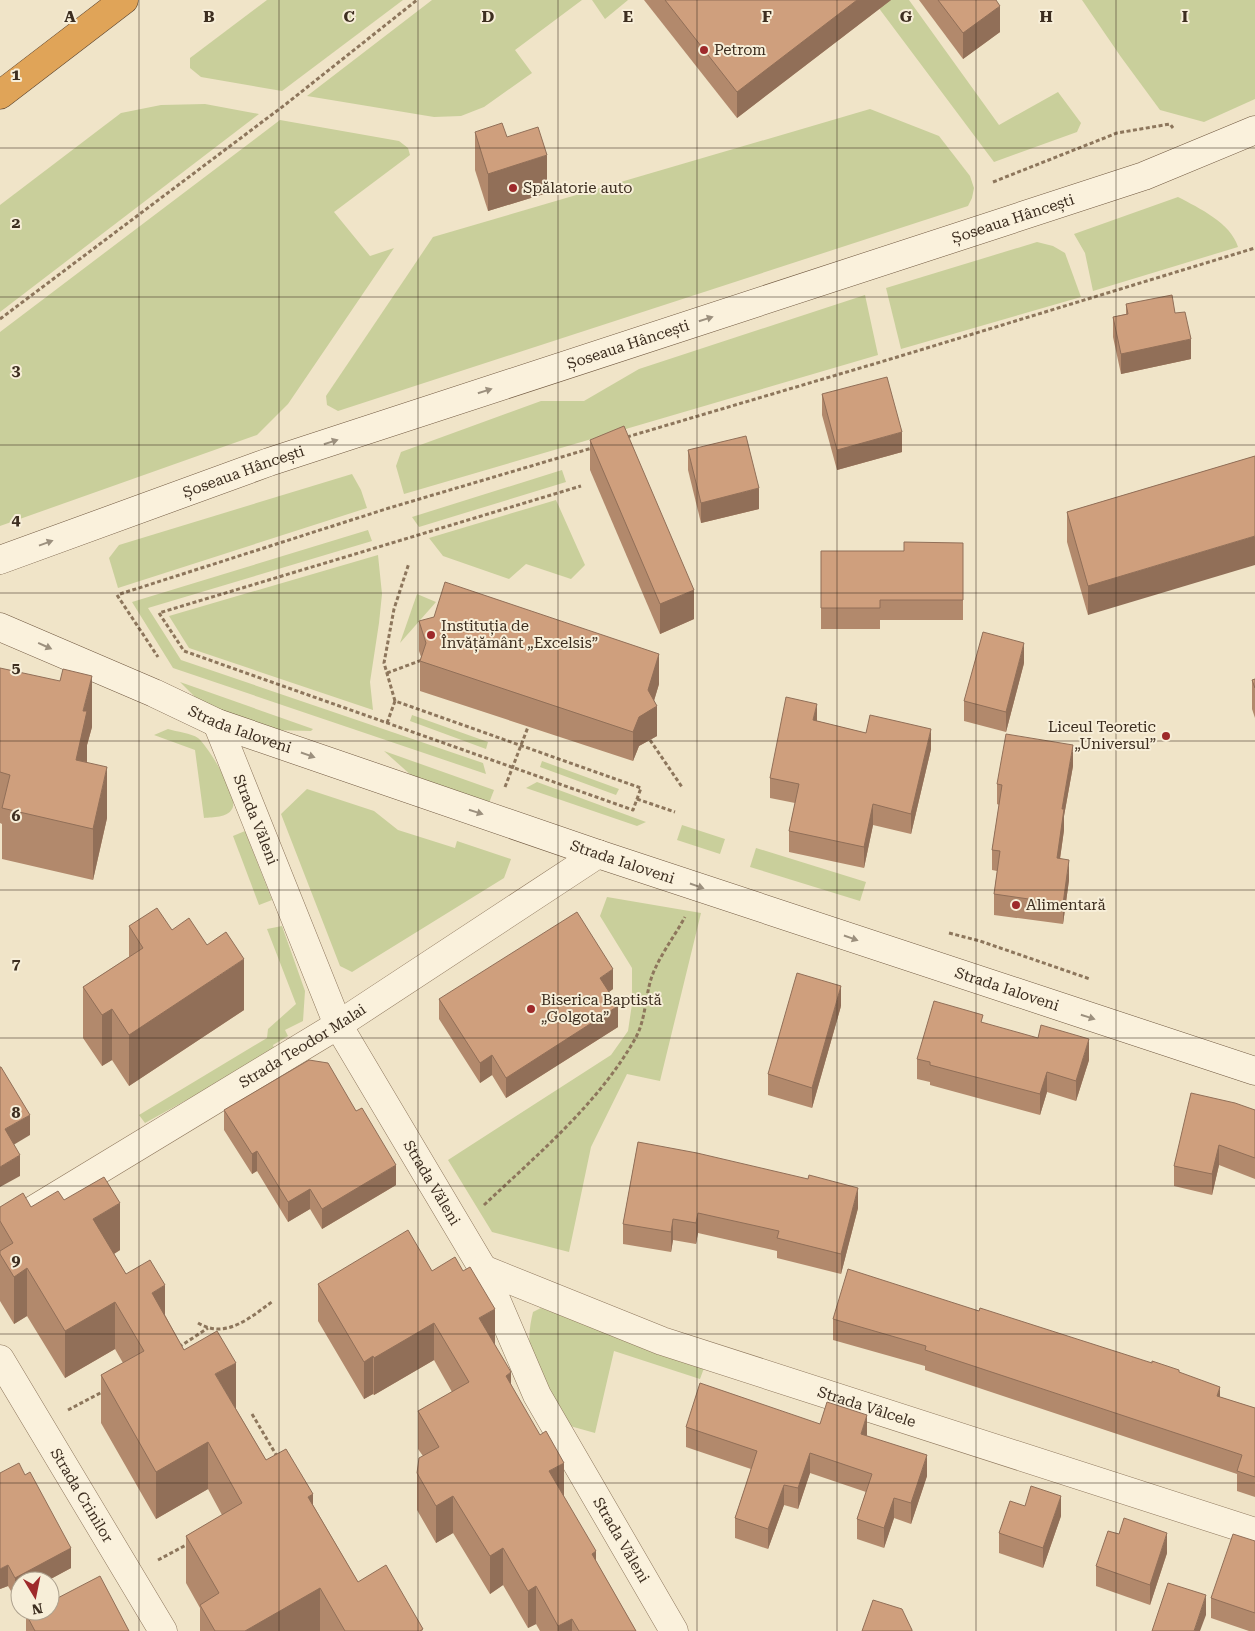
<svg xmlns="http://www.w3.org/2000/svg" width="1255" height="1631" font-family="'Roboto Serif',serif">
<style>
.green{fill:#c9cf9b}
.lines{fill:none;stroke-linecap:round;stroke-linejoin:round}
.street-casing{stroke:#8d765c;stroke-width:29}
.secondary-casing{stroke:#6f573f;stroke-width:29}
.highway-casing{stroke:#5b4430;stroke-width:29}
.path{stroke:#8d765c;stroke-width:3;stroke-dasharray:4 2.5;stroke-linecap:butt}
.street{stroke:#faf1dc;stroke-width:28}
.secondary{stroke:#faf1dc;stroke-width:28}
.highway{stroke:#e0a458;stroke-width:28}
.wall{fill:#b2896c}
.shaded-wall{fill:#916f58}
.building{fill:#cf9f7d;stroke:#916f58}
.oneway{fill:#9c907e}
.grid{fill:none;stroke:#3d2e20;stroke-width:1;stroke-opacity:0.55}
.poi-dot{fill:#9e2a2b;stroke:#f7eed8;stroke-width:2}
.labels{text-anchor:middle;stroke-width:4;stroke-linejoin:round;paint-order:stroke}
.poi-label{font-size:15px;fill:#3d2e20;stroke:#f7eed8;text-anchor:start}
.street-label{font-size:15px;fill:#3d2e20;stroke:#f7eed8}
.grid-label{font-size:16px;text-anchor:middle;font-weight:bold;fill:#3d2e20;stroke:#f7eed8;stroke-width:4;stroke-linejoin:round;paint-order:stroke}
</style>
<rect width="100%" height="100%" fill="#f0e4c8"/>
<!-- green -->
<g class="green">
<polygon points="267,0 403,0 282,91 201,77 190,68 190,58"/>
<polygon points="432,0 582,0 515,50 532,73 484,107 461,116 434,117 307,96"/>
<polygon points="592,0 628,0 605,19"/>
<polygon points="886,0 909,0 999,125 1058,92 1081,123 1077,132 994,162 878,7"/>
<polygon points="1082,0 1255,0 1255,99 1204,122 1160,110 1121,57"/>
<polygon points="205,104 259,114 0,312 0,205 121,113 161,105"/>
<polygon points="870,109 939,136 970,176 974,188 972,198 968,206 338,411 327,405 326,396 433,237"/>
<polygon points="280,120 399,141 408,148 410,155 334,212 370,256 394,248 288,404 257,435 0,526 0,332"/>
<path d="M1178 197C1199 208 1231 223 1238 247L1093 291 1085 253 1074 234Z"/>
<polygon points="1037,242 1053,246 1065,253 1081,297 901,349 886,288"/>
<polygon points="865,295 878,355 404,494 396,466 401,452 541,401 584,401 639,369"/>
<polygon points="562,470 566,482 419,527 412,517"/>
<polygon points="352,474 361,490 367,508 118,588 109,558 119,545"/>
<polygon points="556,500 585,565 571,579 526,564 509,579 443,556 429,538"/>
<polygon points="368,530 372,541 148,608 181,660 483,763 486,774 173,668 132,602"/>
<polygon points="378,555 382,594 379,623 370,682 373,710 189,648 169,616"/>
<polygon points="417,594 436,602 400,643"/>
<polygon points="180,682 313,729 311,731 272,730 201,703"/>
<polygon points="412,715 488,742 486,749 410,721"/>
<path d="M168 729C177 732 191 733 198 738 208 746 240 798 232 809 227 818 213 817 204 818L195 750 154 735Z"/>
<polygon points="384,751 494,790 489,803 412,776"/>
<polygon points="542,761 619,789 616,795 540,767"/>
<polygon points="537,782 646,822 637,826 526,788"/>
<polygon points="307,789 374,811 398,830 455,848 457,841 511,859 504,878 352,972 340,966 281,814"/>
<polygon points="682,825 725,839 720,854 677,840"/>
<polygon points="245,831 272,900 259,905 233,836"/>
<polygon points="756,848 866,882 860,901 750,867"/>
<polygon points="607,897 701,913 660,1081 627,1074 591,1147 569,1252 492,1232 448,1160 611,1055 628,1031 632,1004 632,968 600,916"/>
<polygon points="282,926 305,991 303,1021 285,1030 288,1036 273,1045 275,1051 145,1123 139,1115 267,1038 268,1029 296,1004 267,929"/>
<path d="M541 1308 704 1368 700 1379 614 1351 595 1433 570 1426 531 1359C528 1343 529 1328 533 1312Z"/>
</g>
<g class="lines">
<!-- street casing -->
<g class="street-casing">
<g id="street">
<path id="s1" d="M217 723 338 1025 483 1269 537 1395 674 1631"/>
<path id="s2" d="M0 1230 338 1025 598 854"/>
<path id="s3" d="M483 1269 662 1341 1255 1532"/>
<path id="s4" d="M0 1359 163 1631"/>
</g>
</g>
<!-- secondary casing -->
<g class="secondary-casing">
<g id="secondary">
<path id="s5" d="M0 560 269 462 1144 176 1255 130"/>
<path id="s6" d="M0 627 154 693 217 723 598 854 1255 1071"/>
</g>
</g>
<!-- highway casing -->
<g class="highway-casing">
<polyline id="highway" points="0,95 124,0"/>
</g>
<!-- path -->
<g class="path">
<polyline points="993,182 1117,133 1170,124 1173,128"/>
<polyline points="0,319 286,104 417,0"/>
<polyline points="627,437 894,358 1255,248"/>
<polyline points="120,594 389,508 592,448"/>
<polyline points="117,595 158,657"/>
<polyline points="387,673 422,660"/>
<polyline points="395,701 384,663 394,609 409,563"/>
<polyline points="387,723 395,701 641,788 633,810 184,651 159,613 581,486"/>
<polyline points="650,740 682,787"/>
<polyline points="505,787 528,727"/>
<polyline points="637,799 675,812"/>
<polyline points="949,933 980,941 1090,979"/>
<path d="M484 1205C538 1154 598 1104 635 1039 646 1020 645 996 652 976 660 955 674 937 685 917"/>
<path d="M198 1323C226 1340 251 1317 273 1301"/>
<polyline points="179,1347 208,1328"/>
<polyline points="68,1410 104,1391"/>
<polyline points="252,1414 278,1458"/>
<polyline points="158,1560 188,1544"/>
</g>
<!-- street -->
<use href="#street" class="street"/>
<!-- secondary -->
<use href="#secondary" class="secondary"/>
<!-- highway -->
<use href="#highway" class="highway"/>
</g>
<!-- wall -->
<g class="wall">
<polygon points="644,0 891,0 737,118"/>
<polygon points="919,0 996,0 1000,32 963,59"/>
<polygon points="475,132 507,137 547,193 488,211 475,170"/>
<polygon points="1126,304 1175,313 1191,359 1121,374 1113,337 1113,317 1126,314"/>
<polygon points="822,394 902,452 837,470 822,415"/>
<polygon points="590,440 694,619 660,634 590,470"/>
<polygon points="688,450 759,509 701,523 688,470"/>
<polygon points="1255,456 1088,615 1067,542 1067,512"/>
<polygon points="963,543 963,620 880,620 880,629 821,629 821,551 904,551"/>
<polygon points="419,621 659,684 654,701 657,736 639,746 633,761 420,691 420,661 421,657 419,651"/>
<polygon points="1024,663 1006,732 964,721 964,701"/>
<polygon points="0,668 92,727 87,745 87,762 107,818 93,880 2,859 2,824 0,823"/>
<polygon points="1255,679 1255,718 1252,709 1252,680"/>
<polygon points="817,721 931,749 911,834 873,825 864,868 789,852 789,831 795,803 770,798 770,778"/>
<polygon points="1073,766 1064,816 1064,830 1060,859 1069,880 1063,924 994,915 994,894 997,871 992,870 992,850 999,805 997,804 997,784"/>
<polygon points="129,926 244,1010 129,1086 112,1060 102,1066 83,1038 83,987 129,957"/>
<polygon points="613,989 609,992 618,1027 506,1098 492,1075 480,1083 439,1019 439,999"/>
<polygon points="841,1006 812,1108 768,1095 768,1074"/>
<polygon points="983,1023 1089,1060 1076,1101 1047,1092 1040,1115 930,1085 930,1082 917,1079 917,1059"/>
<polygon points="224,1110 396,1185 322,1229 310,1209 288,1222 257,1171 252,1174 224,1130"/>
<polygon points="1255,1110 1255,1179 1219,1165 1212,1195 1174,1186 1174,1166"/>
<polygon points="638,1142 858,1208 841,1274 777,1258 777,1251 698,1233 696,1244 673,1240 671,1252 623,1244 623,1224"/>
<polygon points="64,1200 120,1250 114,1254 126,1274 165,1315 184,1350 236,1409 266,1460 313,1505 358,1582 423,1631 200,1631 200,1608 186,1583 186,1536 222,1515 208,1489 156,1519 101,1423 101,1375 123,1363 115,1349 65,1378 27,1316 14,1324 0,1301 0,1207 31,1207"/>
<polygon points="432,1271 495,1345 511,1384 564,1497 596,1561 636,1631 540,1631 536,1624 528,1628 503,1585 490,1594 453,1533 436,1543 417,1510 417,1473 423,1456 418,1449 418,1411 452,1392 434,1360 374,1395 373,1394 364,1399 318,1321 318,1284"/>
<polygon points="979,1311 1179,1372 1220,1397 1255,1408 1255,1497 1237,1491 1237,1474 925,1370 925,1366 833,1340 833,1319"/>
<polygon points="820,1424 867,1436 927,1476 911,1524 894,1518 884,1548 857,1539 857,1519 866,1492 810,1473 798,1509 784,1505 768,1549 735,1538 735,1518 751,1469 686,1447 686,1427"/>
<polygon points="25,1475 71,1568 15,1598 8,1586 0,1589"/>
<polygon points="1061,1516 1043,1568 999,1553 999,1533"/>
<polygon points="1255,1541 1255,1631 1249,1631 1211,1618 1211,1598"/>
<polygon points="1167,1553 1150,1605 1096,1586 1096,1566"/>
<polygon points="26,1614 129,1631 26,1631"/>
</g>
<!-- shaded-wall -->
<g class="shaded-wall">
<polygon points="857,0 891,0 737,118 737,92"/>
<polygon points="1000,6 1000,32 963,59 963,33"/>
<polygon points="547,155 547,193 488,211 488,174"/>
<polygon points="1191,339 1191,359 1121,374 1121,354"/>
<polygon points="902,432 902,452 837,470 837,450"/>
<polygon points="759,488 759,509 701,523 701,503"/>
<polygon points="1255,536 1255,565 1088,615 1088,586"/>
<polygon points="694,590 694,619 660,634 660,604"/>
<polygon points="1024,643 1024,663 1006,732 1006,712"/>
<polygon points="659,654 659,684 651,710 657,706 657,736 639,746 633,761 633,732"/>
<polygon points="92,676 92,727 87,745 87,762 76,760 83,711"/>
<polygon points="817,704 817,724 813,720"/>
<polygon points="931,729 931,749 911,834 911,814"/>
<polygon points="1073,745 1073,766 1064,816 1064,830 1057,879 1057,858 1062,809"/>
<polygon points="107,767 107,818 93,880 93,829"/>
<polygon points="873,804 873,825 864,868 864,847"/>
<polygon points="1069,860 1069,880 1063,924 1063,904"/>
<polygon points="244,959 244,1010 129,1086 129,1035"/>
<polygon points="613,969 613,989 600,998 600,978"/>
<polygon points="841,986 841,1006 812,1108 812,1088"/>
<polygon points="618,1006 618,1027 506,1098 506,1078"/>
<polygon points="112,1009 112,1060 102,1066 102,1015"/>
<polygon points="1089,1039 1089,1060 1076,1101 1076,1081"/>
<polygon points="492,1055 492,1075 480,1083 480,1063"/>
<polygon points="1047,1072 1047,1092 1040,1115 1040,1094"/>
<polygon points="30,1115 30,1135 5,1150 5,1129"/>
<polygon points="1219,1145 1219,1165 1212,1195 1212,1174"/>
<polygon points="257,1151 257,1171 252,1174 252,1154"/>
<polygon points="20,1155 20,1176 0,1187 0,1167"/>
<polygon points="396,1165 396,1185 322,1229 322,1209"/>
<polygon points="858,1188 858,1208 841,1274 841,1254"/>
<polygon points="310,1189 310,1209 288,1222 288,1202"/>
<polygon points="120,1203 120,1250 93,1267 93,1219"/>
<polygon points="698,1213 698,1233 696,1244 696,1223"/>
<polygon points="673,1219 673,1240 671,1252 671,1232"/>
<polygon points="27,1268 27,1316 14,1324 14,1277"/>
<polygon points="165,1285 165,1333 152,1293"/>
<polygon points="115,1302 115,1349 65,1378 65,1331"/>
<polygon points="495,1309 495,1346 479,1318"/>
<polygon points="434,1323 434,1360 374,1395 374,1358"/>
<polygon points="373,1356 373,1394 364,1399 364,1362"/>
<polygon points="236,1363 236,1410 215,1374"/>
<polygon points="511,1372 511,1409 506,1376"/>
<polygon points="1220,1387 1220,1407 1217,1396"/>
<polygon points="867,1415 867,1435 861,1454 861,1434"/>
<polygon points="208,1442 208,1489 156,1519 156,1472"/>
<polygon points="810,1453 810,1473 798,1509 798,1488"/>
<polygon points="927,1455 927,1476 911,1524 911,1503"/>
<polygon points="564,1463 564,1500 549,1471"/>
<polygon points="784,1485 784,1505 768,1549 768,1529"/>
<polygon points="313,1494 313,1542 308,1497"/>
<polygon points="453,1496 453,1533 436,1543 436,1506"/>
<polygon points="1061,1496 1061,1516 1043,1568 1043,1548"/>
<polygon points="894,1498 894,1518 884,1548 884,1528"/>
<polygon points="1167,1533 1167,1553 1150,1605 1150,1585"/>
<polygon points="71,1548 71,1568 47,1581 20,1581 20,1595 15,1598 15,1578"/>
<polygon points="503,1548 503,1585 490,1594 490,1556"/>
<polygon points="596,1551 596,1588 592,1554"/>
<polygon points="8,1565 8,1586 0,1589 0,1569"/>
<polygon points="536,1586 536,1624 528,1628 528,1591"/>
<polygon points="320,1588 320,1631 245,1631"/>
<polygon points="1206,1595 1206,1615 1200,1631 1194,1631"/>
<polygon points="572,1619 572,1631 558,1631 558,1626"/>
</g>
<!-- building -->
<g class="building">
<polygon points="665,0 857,0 737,92"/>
<polygon points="938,0 996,0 1000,6 963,33"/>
<polygon points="502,123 507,137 538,127 547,155 488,174 475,132"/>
<polygon points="1172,295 1175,313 1185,312 1191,339 1121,354 1113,317 1128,314 1126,304"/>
<polygon points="887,377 902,432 837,450 822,394"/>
<polygon points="624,426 694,590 660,604 590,440"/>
<polygon points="746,436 759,488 701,503 688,450"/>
<polygon points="1255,456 1255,536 1088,586 1067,512"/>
<polygon points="904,542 963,543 963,600 880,600 880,608 821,608 821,551 904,551"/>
<polygon points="445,582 659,654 648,690 657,706 639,717 633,732 420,661 426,643 419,621 434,617"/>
<polygon points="983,632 1024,643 1006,712 964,701"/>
<polygon points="0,668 60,681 63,669 92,676 83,711 87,711 76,760 107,767 93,829 2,808 10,775 0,772"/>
<polygon points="1255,679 1255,688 1252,680"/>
<polygon points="786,697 817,704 813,720 866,733 870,715 931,729 911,814 873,804 864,847 789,831 799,784 770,778"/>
<polygon points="1006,734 1073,745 1062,809 1064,809 1057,858 1069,860 1063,904 994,894 1000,851 992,850 1002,785 997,784"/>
<polygon points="157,908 172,930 189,918 207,945 226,932 244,959 129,1035 112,1009 102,1015 83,987 143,948 129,926"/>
<polygon points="577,912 613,969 600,978 618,1006 506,1078 492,1055 480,1063 439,999"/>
<polygon points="797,973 841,986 812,1088 768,1074"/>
<polygon points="934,1001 983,1015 981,1022 1038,1038 1041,1025 1089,1039 1076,1081 1047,1072 1040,1094 930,1065 930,1062 917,1059"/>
<polygon points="309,1060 328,1063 356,1111 362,1108 396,1165 322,1209 310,1189 288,1202 257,1151 252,1154 224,1110"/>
<polygon points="0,1067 1,1067 30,1115 5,1129 20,1155 0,1167"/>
<polygon points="1191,1093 1235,1103 1255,1110 1255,1158 1219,1145 1212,1174 1174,1166"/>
<polygon points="638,1142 697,1153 808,1179 809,1175 858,1188 841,1254 777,1238 779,1231 698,1213 696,1223 673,1219 671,1232 623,1224"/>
<polygon points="104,1177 120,1203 93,1219 126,1274 150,1260 165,1285 152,1293 184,1350 217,1331 236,1363 215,1374 266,1460 286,1449 313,1494 308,1497 358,1582 386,1565 423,1629 420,1631 345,1631 320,1588 245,1631 215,1631 200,1605 219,1593 186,1536 242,1503 208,1442 156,1472 101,1375 144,1351 115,1302 65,1331 27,1268 14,1277 0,1254 0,1251 13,1243 0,1221 0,1207 23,1193 31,1207 58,1191 64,1200"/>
<polygon points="408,1230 432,1271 455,1257 463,1271 470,1267 495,1309 479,1318 511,1372 506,1376 540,1435 546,1431 564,1463 549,1471 596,1551 592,1554 636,1631 579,1631 572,1619 558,1626 536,1586 528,1591 503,1548 490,1556 453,1496 436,1506 417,1473 419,1458 439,1447 418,1411 469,1382 434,1323 374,1358 373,1356 364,1362 318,1284"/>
<polygon points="848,1269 979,1311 980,1308 1152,1363 1152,1361 1179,1370 1179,1372 1220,1387 1217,1396 1255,1408 1255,1477 1237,1471 1242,1455 925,1350 926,1346 833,1319"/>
<polygon points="700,1383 820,1424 827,1402 867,1415 861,1434 927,1455 911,1503 894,1498 884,1528 857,1519 872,1474 810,1453 798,1488 784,1485 768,1529 735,1518 757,1451 686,1427"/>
<polygon points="19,1463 25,1475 30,1472 71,1548 15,1578 8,1565 0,1569 0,1473"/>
<polygon points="1031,1486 1061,1496 1043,1548 999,1533 1010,1501 1025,1506"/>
<polygon points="1124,1518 1167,1533 1150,1585 1096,1566 1108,1531 1119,1534"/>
<polygon points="1233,1534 1255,1541 1255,1613 1211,1598"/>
<polygon points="100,1576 129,1631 35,1631 26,1614 32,1611 50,1611 50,1602"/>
<polygon points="1168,1583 1206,1595 1194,1631 1152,1631"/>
<polygon points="873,1600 902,1609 912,1630 912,1631 862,1631"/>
</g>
<!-- one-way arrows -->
<defs><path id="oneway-solid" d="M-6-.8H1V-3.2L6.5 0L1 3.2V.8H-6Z" transform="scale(1.25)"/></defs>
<g class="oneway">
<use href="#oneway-solid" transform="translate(706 319) rotate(-18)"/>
<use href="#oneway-solid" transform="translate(485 391) rotate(-18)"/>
<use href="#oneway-solid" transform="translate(331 442) rotate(-18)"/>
<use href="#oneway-solid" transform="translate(46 543) rotate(-20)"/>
<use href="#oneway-solid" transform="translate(45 646) rotate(24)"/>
<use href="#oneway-solid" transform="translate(308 755) rotate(19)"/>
<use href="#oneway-solid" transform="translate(476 812) rotate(18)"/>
<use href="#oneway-solid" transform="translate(697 886) rotate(19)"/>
<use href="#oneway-solid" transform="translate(851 938) rotate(19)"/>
<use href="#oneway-solid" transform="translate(1088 1017) rotate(18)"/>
</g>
<!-- grid -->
<path class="grid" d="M139 0V1631M279 0V1631M418 0V1631M558 0V1631M697 0V1631M837 0V1631M976 0V1631M1116 0V1631M0 148H1255M0 297H1255M0 445H1255M0 593H1255M0 741H1255M0 890H1255M0 1038H1255M0 1186H1255M0 1334H1255M0 1483H1255"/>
<!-- markers -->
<g class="poi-dot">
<circle cx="704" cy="50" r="5"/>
<circle cx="513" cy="188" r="5"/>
<circle cx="431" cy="635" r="5"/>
<circle cx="1166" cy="736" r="5"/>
<circle cx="1016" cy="905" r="5"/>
<circle cx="531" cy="1009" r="5"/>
</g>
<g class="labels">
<!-- poi labels -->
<g class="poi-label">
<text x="714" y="55">Petrom</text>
<text x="523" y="193">Spălatorie auto</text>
<text x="441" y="631">Instituția de<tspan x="441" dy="17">Învățământ „Excelsis”</tspan></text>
<text x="1156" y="732" text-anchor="end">Liceul Teoretic<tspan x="1156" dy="17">„Universul”</tspan></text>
<text x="1026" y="910">Alimentară</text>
<text x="541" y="1005">Biserica Baptistă<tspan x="541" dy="17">„Golgota”</tspan></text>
</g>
<!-- street labels -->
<g class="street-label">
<text dy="5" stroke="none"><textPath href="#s5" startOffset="1069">Șoseaua Hâncești</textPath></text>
<text dy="5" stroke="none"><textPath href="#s5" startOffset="664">Șoseaua Hâncești</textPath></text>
<text dy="5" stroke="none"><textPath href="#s5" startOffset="259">Șoseaua Hâncești</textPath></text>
<text dy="5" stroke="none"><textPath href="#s6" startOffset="261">Strada Ialoveni</textPath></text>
<text dy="5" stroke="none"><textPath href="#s1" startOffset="104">Strada Văleni</textPath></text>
<text dy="5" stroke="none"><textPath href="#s6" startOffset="666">Strada Ialoveni</textPath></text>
<text dy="5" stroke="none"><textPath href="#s6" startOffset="1071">Strada Ialoveni</textPath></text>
<text dy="5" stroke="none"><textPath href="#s2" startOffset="354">Strada Teodor Malai</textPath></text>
<text dy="5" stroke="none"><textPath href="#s1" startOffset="509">Strada Văleni</textPath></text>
<text dy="5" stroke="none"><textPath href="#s3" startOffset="408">Strada Vâlcele</textPath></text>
<text dy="5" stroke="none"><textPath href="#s4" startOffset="159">Strada Crinilor</textPath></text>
<text dy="5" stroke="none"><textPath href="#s1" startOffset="914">Strada Văleni</textPath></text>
</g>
</g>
<g class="grid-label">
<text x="70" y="22">A</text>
<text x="209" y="22">B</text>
<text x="349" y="22">C</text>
<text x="488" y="22">D</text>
<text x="628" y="22">E</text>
<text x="767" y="22">F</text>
<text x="906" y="22">G</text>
<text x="1046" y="22">H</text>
<text x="1185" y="22">I</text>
<text x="16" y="80">1</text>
<text x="16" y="228">2</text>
<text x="16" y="376">3</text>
<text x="16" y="525">4</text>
<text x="16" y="673">5</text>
<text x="16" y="821">6</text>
<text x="16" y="969">7</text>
<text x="16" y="1118">8</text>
<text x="16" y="1266">9</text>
</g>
<!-- north arrow -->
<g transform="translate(35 1596) rotate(170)"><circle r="24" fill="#f7eed8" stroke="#ada18e"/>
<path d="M0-4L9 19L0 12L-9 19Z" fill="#9e2a2b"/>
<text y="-8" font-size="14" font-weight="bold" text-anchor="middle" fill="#3d2e20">N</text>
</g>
</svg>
